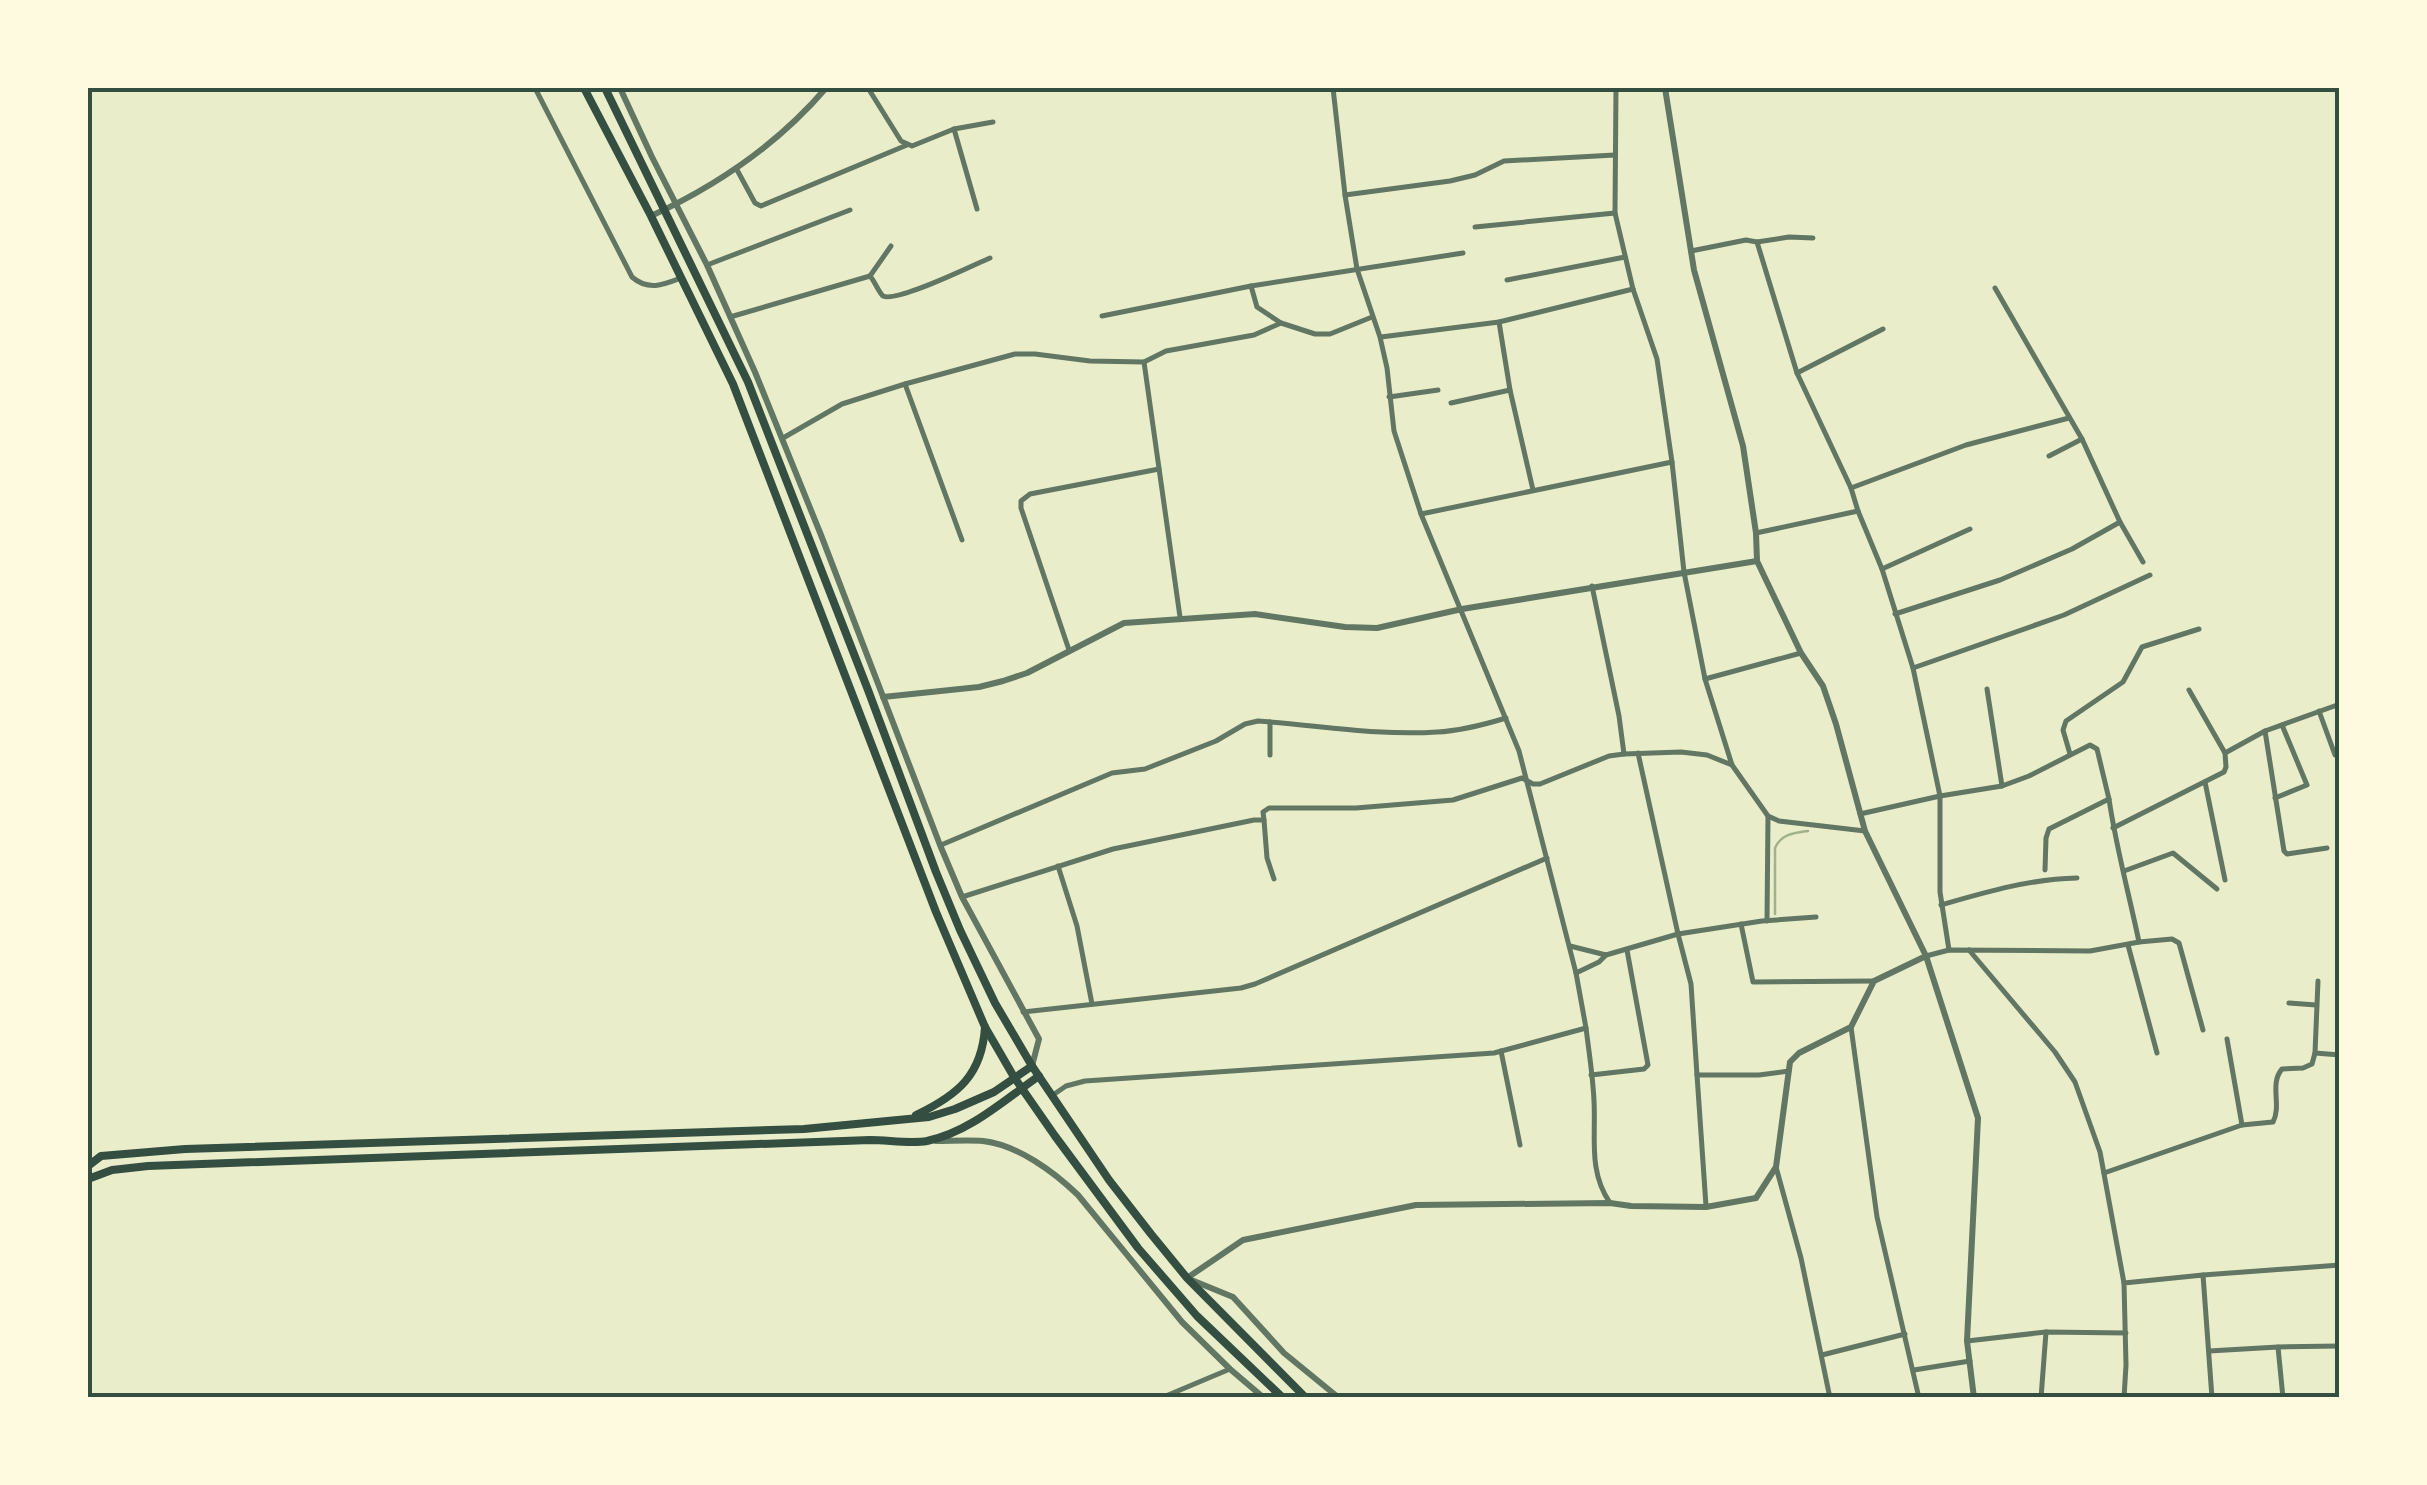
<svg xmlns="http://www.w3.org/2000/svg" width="2427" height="1485" font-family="Lato,sans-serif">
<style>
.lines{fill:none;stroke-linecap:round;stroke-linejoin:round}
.stream{stroke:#a3b18a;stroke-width:2.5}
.minor{stroke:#617663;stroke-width:5}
.tertiary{stroke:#617663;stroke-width:6}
.primary{stroke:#344e41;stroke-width:8}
.trunk{stroke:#344e41;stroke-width:8}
.neatline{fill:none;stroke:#344e41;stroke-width:4}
</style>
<rect width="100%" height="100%" fill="#e9edc9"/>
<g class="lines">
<!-- stream -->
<path class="stream" d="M1775 914V848C1781 834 1794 833 1808 831"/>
<!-- minor -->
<g class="minor">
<path d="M535 88 632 277C648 291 663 285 681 278"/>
<polyline points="868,88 901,141 912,146 954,129 993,122"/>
<polyline points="1616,88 1615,213 1633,289 1657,359 1672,462 1684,572 1705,679 1801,653"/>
<polyline points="954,129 977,209"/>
<polyline points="736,168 755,203 761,206 907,145"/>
<polyline points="1345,195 1450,181 1475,175 1504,161 1615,155"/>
<polyline points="1475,227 1615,213"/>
<polyline points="1757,242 1789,237 1813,238"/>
<polyline points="1691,251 1746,240 1757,242 1797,373 1851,488 1858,511"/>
<polyline points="707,265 850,210"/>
<polyline points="870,276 891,246"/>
<polyline points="1507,280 1625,257"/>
<polyline points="1251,286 1257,307 1281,323 1315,334 1330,334 1372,317"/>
<polyline points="1995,288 2082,439 2120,522"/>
<polyline points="1102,316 1251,286 1463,253"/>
<path d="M730 317 870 276C874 280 879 293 883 296 897 303 973 265 990 258"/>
<polyline points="1499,322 1510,390 1533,490"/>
<polyline points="1381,337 1499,322 1633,289"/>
<polyline points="1144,362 1180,617"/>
<polyline points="1797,373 1883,329"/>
<polyline points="905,384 962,540"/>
<polyline points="1389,397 1438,390"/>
<polyline points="1451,403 1510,390"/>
<polyline points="783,438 842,404 905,384 1015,354 1035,354 1090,361 1144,362 1166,351 1254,335 1281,323"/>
<polyline points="2049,456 2082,439"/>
<polyline points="1851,488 1966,445 2069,418"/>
<polyline points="1421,514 1672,462"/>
<polyline points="1756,533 1858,511 1882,569 1913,668 2064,615 2150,575"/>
<polyline points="1882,569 1970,529"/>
<polyline points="1592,586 1619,716 1624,754 1681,752 1707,755 1732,765 1705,679"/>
<polyline points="1895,614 2000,580 2072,549 2120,522 2143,562"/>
<polyline points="1069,650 1021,508 1021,501 1030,494 1159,469"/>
<polyline points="1913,668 1940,796 2002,786 2029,776 2090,745 2097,749 2109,799"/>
<polyline points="1987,689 2002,786"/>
<polyline points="2189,690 2225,753"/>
<polyline points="2319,711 2335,755"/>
<polyline points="1270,722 1270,755"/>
<polyline points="2265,731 2284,851 2287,854 2327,848"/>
<polyline points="1638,753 1678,934 1691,984 1697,1075 1759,1075 1789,1071"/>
<polyline points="2070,754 2063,730 2066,721 2123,682 2142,647 2199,629"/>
<polyline points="1732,765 1768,816 1779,821 1865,831"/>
<polyline points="2205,782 2225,880"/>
<polyline points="2275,798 2307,785 2282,725"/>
<polyline points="1860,814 1940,796 1940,892 1949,950"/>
<polyline points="1264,820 1263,812 1269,808 1356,808 1453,800 1522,778 1533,784 1540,784 1609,756 1624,754"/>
<polyline points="2113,828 2224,772 2226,767 2225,753 2265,731 2340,704"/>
<path d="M941 845 1112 773 1145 769 1216 741 1245 724 1258 721C1317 725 1378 736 1437 732 1461 731 1483 725 1506 718"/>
<polyline points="1058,866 1077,926 1092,1004"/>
<polyline points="2124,871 2173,853 2217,889"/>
<polyline points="962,897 1113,849 1254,820 1264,820 1267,858 1274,879"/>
<path d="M1941 905C1986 892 2030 879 2077 878"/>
<polyline points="1767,921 1768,816"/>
<polyline points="1741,924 1753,982 1874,981"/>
<polyline points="2139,942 2172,939 2179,943 2203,1030"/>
<polyline points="2128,945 2157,1053"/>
<polyline points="1570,946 1606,955 1678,934 1762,921 1816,917"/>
<polyline points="1969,950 2055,1052 2075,1082 2100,1152 2124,1283"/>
<path d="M1926 956 1949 950 2090 951 2139 942C2129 894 2116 847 2109 799L2049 829 2046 838 2045 870"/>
<polyline points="1576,973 1599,962 1606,955"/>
<polyline points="2289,1003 2316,1005"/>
<polyline points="1023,1012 1241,988 1255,984 1547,858"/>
<polyline points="1851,1027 1877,1217 1919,1398"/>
<path d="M1586 1028C1589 1052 1593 1077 1594 1101 1596 1137 1588 1171 1610 1203"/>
<polyline points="2227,1039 2242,1125"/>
<polyline points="1501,1051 1520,1145"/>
<polyline points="2315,1053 2340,1055"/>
<polyline points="1591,1075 1644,1069 1648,1065 1627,950"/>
<polyline points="1697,1075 1706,1206"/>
<polyline points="1053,1095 1066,1086 1085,1081 1494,1053 1586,1028 1576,973 1519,751 1421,514 1394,431 1387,368 1380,337 1357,269 1345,195 1333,88"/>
<polyline points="1776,1167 1801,1258 1830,1398"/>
<path d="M2104 1173 2242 1125 2273 1122C2282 1105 2269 1084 2282 1069L2303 1068 2312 1064 2315 1053 2318 981"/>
<polyline points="2203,1275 2340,1265"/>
<polyline points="1967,1341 2046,1332 2126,1333"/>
<polyline points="2278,1347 2340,1346"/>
<polyline points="2209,1351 2278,1347 2283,1398"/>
<polyline points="1822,1355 1905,1334"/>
<polyline points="1914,1370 1970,1361"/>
<polyline points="1161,1398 1230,1369"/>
<polyline points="2041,1398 2046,1332"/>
<polyline points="2124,1398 2126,1365 2124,1283 2203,1275 2212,1398"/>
</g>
<!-- tertiary -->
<g class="tertiary">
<polyline points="620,88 652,157 707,265 755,372 821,535 940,845 962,897 1039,1039 1032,1066"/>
<polyline points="1665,88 1694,270 1743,446 1756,533 1757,561 1801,653 1823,686 1836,724 1865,831 1926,956 1978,1118 1967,1341 1974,1398"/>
<path d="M651 216C716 186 779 143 826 88"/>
<polyline points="883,697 979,687 1003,681 1027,673 1124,623 1255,614 1345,627 1377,628 1462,609 1757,561"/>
<path d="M936 1141C951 1141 968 1140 983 1141 1018 1145 1054 1172 1078 1195L1182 1322 1230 1369 1264 1398"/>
<polyline points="1187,1278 1243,1240 1416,1205 1610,1203 1631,1206 1706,1207 1756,1198 1776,1167 1790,1062 1799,1053 1851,1027 1874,981 1926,956"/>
<polyline points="1189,1279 1233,1297 1284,1353 1339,1398"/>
</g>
<!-- primary -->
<g class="primary">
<path d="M916 1115C958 1095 982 1075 985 1027"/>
<polyline points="88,1166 101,1156 185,1149 804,1129 929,1117 955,1109 994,1092 1032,1066"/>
<path d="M88 1179 112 1170 148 1166 870 1140C888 1140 910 1144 927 1141 970 1132 1004 1100 1039 1076"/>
</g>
<!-- trunk -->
<g class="trunk">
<polyline points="584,88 651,216 733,384 936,912 985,1027 1014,1077 1055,1136 1138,1248 1197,1316 1283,1398"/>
<polyline points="605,88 748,382 868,690 936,872 960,930 995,1003 1032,1066 1109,1180 1151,1234 1187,1278 1306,1398"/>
</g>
</g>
<!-- border -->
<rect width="2427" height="1485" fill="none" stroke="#fefae0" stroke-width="180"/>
<rect x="90" y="90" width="2247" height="1305" class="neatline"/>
</svg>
